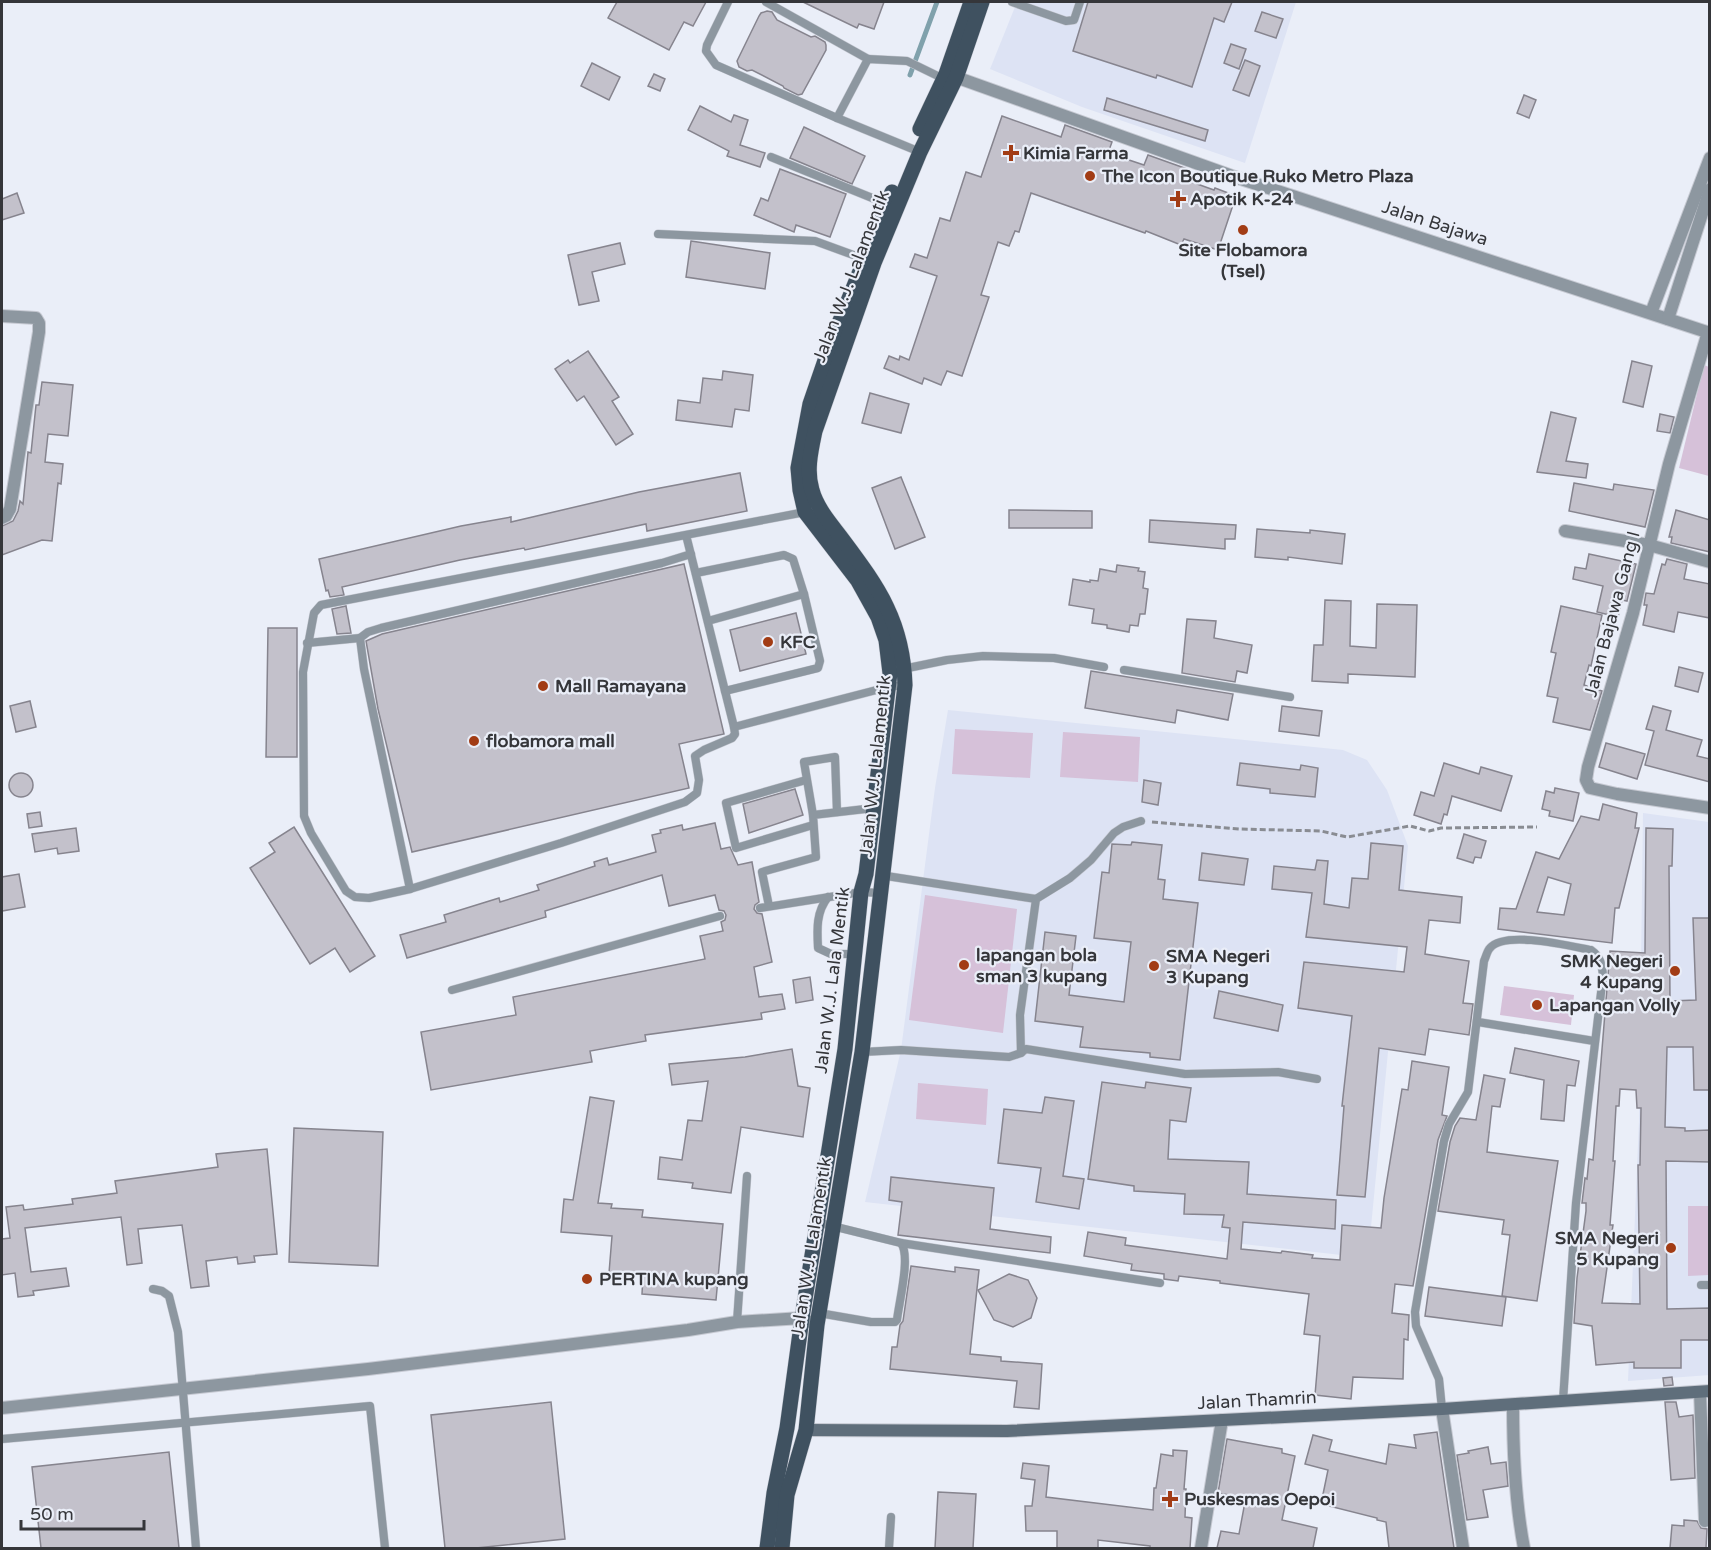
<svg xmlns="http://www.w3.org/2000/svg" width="1711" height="1550" font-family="'Varela Round',sans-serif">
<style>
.built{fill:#dde3f4}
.green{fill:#d6c1d9}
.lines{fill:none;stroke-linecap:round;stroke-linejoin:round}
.stream{stroke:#80a1ac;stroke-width:5}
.building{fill:#c3c1cb;stroke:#86848e;stroke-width:1.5;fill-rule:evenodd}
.service-casing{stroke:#c6c9d2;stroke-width:9}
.minor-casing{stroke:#c6c9d2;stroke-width:14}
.tertiary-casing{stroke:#c6c9d2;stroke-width:14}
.secondary-casing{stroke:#c6c9d2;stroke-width:14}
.primary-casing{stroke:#c6c9d2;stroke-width:16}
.path{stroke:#898c92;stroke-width:3;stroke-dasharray:6 3;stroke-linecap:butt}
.service{stroke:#8d97a0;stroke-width:8}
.minor{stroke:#8d97a0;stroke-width:12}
.tertiary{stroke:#8d97a0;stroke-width:12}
.secondary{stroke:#5f6e7b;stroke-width:12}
.primary{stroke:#3f5160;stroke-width:15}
.poi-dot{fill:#a23c15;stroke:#eaeef8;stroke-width:2}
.labels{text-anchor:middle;stroke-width:4.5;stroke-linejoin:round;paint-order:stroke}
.poi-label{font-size:18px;font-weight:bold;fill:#35363a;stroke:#eaeef8;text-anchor:start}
.street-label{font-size:18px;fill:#35363a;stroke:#eaeef8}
</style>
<rect width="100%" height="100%" fill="#eaeef8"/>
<!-- built -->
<g class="built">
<polygon points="1017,2 1296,2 1245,163 1082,107 990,69"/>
<polygon points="948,710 1343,750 1367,760 1387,790 1408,846 1368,1258 865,1202 901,1050 935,788"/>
<polygon points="1643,813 1709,822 1710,1375 1628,1381 1639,1121"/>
</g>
<!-- green -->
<g class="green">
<polygon points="1704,365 1709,367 1709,476 1679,468"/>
<polygon points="955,729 1033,733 1030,778 952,774"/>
<polygon points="1063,732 1140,737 1138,782 1060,777"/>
<polygon points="925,895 1017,909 1003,1033 909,1020"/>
<polygon points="1504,986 1574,995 1571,1025 1500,1015"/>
<polygon points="918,1083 988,1089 986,1125 916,1119"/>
<polygon points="1688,1206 1709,1206 1709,1275 1688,1276"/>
</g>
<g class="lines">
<!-- stream -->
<polyline class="stream" points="910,75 937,2"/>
</g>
<!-- building -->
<g class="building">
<polygon points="617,2 706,2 693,26 684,22 669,50 608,18"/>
<polygon points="803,2 884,2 874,29 859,24 857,28"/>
<polygon points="1088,2 1232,2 1224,22 1214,18 1192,87 1157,75 1156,78 1073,51"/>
<polygon points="767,11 772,12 777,20 811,37 815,36 825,42 826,45 826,50 802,94 798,95 784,88 783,86 752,70 747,71 739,67 737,61 759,16 761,13"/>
<polygon points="1262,12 1283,19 1276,38 1255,31"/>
<polygon points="1231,44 1246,49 1239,69 1224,63"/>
<polygon points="1245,60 1260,66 1249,96 1233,90"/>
<polygon points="592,63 620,77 609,100 581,86"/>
<polygon points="654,74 665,79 660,91 648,86"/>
<polygon points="1524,95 1536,100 1529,118 1517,113"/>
<polygon points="1107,98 1208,130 1205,141 1104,110"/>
<polygon points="700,106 731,122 734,115 748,120 740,145 765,153 760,167 727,156 729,151 688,130"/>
<polygon points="1002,116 1061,137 1065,125 1112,142 1108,153 1144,165 1148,155 1190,170 1186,180 1214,190 1215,188 1236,196 1218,250 1184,239 1181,245 1146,231 1145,233 1031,193 1019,232 1015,231 1009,246 998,242 981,295 989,297 962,376 947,371 941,385 924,378 922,384 884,368 889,356 899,360 900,356 909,360 937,276 910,267 915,254 927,258 940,218 950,221 966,172 981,177"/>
<polygon points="804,127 865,156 852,184 790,158"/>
<polygon points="780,169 846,194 830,237 796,225 794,232 754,215 761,198 768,201"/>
<polygon points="17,193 24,213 2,220 2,199"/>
<polygon points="691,241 770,253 765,289 686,277"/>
<polygon points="620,243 625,264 592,272 599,301 579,305 568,255"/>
<polygon points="588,351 619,397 612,401 633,434 616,445 584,396 577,401 555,369 568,360 570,363"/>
<polygon points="1632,361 1652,366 1643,407 1623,402"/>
<polygon points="723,371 753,375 749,411 735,409 732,427 676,420 678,400 700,403 703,378 722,380"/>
<polygon points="42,382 73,385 68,436 48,434 45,462 63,464 61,484 58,483 52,541 42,540 2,555 2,526 13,521 18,511 20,501 23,504 28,452 31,453 36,405 39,405"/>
<polygon points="870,393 909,404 901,433 862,423"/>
<polygon points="1551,412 1576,418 1566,461 1588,464 1586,478 1537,472"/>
<polygon points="1660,414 1674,417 1670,433 1657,431"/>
<polygon points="740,473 747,511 647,531 646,524 525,550 524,548 460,560 342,587 344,595 330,597 328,590 326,591 319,559 461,526 511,517 511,522 639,492"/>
<polygon points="901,477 925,537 895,549 872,488"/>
<polygon points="1574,483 1613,490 1614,484 1654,490 1645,527 1569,511"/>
<polygon points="1009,510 1092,511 1092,528 1009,528"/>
<polygon points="1676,510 1710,520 1710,552 1671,543 1672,537 1669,537"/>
<polygon points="1150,520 1236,525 1235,539 1225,539 1225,549 1149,542"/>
<polygon points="1257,529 1310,533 1310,530 1345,534 1342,564 1288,557 1288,560 1255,557"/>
<polygon points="1589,554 1636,564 1627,601 1622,600 1618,617 1597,612 1603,586 1573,579 1575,567 1586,569"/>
<polygon points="1667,559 1687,564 1684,579 1710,584 1710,618 1678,612 1674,632 1643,625 1647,605 1644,605 1646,593 1654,594 1662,564 1665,565"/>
<polygon points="684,564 724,734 679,744 689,788 412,852 378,709 366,641 382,634"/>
<polygon points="1117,565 1139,568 1138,571 1145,572 1143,588 1148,589 1145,614 1140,614 1138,626 1130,625 1129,632 1107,628 1107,625 1092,623 1094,609 1069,605 1073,579 1090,582 1090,580 1098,581 1100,569 1116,572"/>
<polygon points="1325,600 1351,601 1350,646 1376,648 1377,604 1417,605 1415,677 1348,674 1348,683 1312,681 1314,645 1323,645"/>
<polygon points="346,606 351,633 337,634 332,609"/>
<polygon points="1561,606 1602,615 1591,666 1589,665 1584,685 1602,691 1590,730 1553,722 1558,698 1547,696 1556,653 1551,652"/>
<polygon points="796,613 806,654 740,671 730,630"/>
<polygon points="1187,619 1216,621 1214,638 1252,645 1247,673 1237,671 1235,682 1182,673"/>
<polygon points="268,628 297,628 297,757 266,757"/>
<polygon points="1679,667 1703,673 1698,692 1675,686"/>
<polygon points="1091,671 1233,694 1228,720 1177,710 1175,723 1085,708"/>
<polygon points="30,701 36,727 16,732 10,706"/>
<polygon points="1282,706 1322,711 1319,736 1279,731"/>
<polygon points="1653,706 1671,711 1666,730 1702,740 1697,756 1710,759 1710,782 1645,765 1654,731 1646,729"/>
<polygon points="1606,743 1645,754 1637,779 1599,767"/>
<polygon points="1240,763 1300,770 1301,765 1318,768 1315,797 1270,793 1270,789 1237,785"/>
<polygon points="1444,763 1479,774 1481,767 1512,776 1501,811 1452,796 1447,815 1444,814 1441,824 1414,815 1421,792 1434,796"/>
<circle cx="21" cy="785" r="12"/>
<polygon points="1144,780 1161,783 1158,805 1142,802"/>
<polygon points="1555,788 1579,793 1573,821 1549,816 1550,811 1542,809 1546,791 1554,793"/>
<polygon points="795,789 803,815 749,833 743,804"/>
<path d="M1603 804 1637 813 1635 828H1639L1619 908H1615L1612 943 1498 929 1500 908 1516 909 1536 852 1559 859 1581 816 1599 820ZM1548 877 1571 884 1564 915 1537 912Z"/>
<polygon points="40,812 42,826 29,828 27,814"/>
<polygon points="715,823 721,849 730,847 738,865 752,862 759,902 755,905 754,909 757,913 762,914 772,962 754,967 759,997 782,994 785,1009 761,1013 762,1019 645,1035 646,1041 590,1051 592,1062 431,1090 421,1032 516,1015 513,997 705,959 700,936 723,931 721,922 725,920 726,915 724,911 719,910 715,895 669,906 662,875 545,911 546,917 407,958 400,935 446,922 444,915 499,898 500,902 539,890 537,885 595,866 594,862 607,858 609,865 656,852 652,835 661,833 660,830 682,825 683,830"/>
<polygon points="294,827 375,956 350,972 335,948 310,964 250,868 275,852 269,843"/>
<polygon points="76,828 79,851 58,854 57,848 35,852 32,834"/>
<path d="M1646 828 1673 829 1672 866H1669L1670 1001 1696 1000 1693 918H1710V1090H1694L1693 1047H1667L1665 1127 1685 1128V1131L1710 1130V1162L1666 1161 1667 1309 1710 1308V1340H1681V1368H1634V1362L1596 1365 1592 1326 1574 1323 1577 1278 1586 1211V1203H1582L1585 1178 1587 1179 1589 1159 1593 1160 1610 951 1645 953ZM1620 1089 1636 1090 1637 1108H1641L1640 1165H1638L1640 1304 1602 1303 1613 1225H1610L1615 1161H1613L1616 1106H1619Z"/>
<polygon points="1464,834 1486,841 1481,858 1475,857 1473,863 1457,858"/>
<polygon points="1132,842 1162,845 1158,879 1165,880 1163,899 1198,903 1180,1060 1150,1057 1150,1053 1080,1047 1083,1027 1035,1021 1045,932 1076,936 1069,995 1124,1002 1131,942 1094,938 1102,872 1109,873 1112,844 1131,845"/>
<polygon points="1371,843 1403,846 1399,890 1462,897 1460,923 1429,920 1425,954 1469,961 1463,1003 1473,1004 1469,1035 1429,1029 1425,1055 1379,1048 1365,1197 1337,1195 1344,1106 1342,1106 1352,1016 1298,1008 1304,962 1404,972 1407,947 1306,937 1312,893 1272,889 1274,866 1315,870 1317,860 1328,861 1324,904 1349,908 1352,878 1368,879"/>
<polygon points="1202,853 1248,859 1244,885 1199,880"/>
<polygon points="19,874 25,907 2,911 2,877"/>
<polygon points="810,977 813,1000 796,1003 793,980"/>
<polygon points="1219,991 1283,1005 1278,1031 1214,1018"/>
<polygon points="1515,1048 1579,1061 1575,1086 1567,1085 1564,1121 1541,1119 1544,1080 1510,1073"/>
<polygon points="792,1049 798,1086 810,1088 803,1137 741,1127 731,1193 692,1188 693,1183 658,1179 660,1157 682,1160 688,1120 702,1121 708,1081 672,1085 669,1064 745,1057"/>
<polygon points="1412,1061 1449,1067 1442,1115 1447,1116 1438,1140 1413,1286 1395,1284 1392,1313 1409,1315 1408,1340 1404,1339 1403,1379 1353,1377 1351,1399 1315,1395 1320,1336 1304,1334 1309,1294 1220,1283 1220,1281 1179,1276 1178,1281 1164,1279 1164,1274 1131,1270 1132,1264 1084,1256 1088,1232 1126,1238 1125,1245 1227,1259 1230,1228 1222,1227 1224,1215 1184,1214 1185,1194 1134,1191 1134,1186 1088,1179 1102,1082 1145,1088 1146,1082 1191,1088 1186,1122 1170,1120 1168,1159 1249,1162 1247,1194 1336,1200 1335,1229 1243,1222 1241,1249 1281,1253 1282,1251 1313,1255 1312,1258 1340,1260 1342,1225 1381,1228 1384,1198 1402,1089 1408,1090"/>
<polygon points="1484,1075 1505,1079 1500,1107 1492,1106 1487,1152 1558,1161 1537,1301 1502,1296 1510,1235 1502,1234 1504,1220 1438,1211 1450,1142 1455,1126 1460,1118 1476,1120"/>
<polygon points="590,1097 614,1101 598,1203 612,1204 611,1208 643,1210 642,1217 723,1224 716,1300 642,1294 643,1276 609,1273 612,1236 561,1232 564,1199 573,1200"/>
<polygon points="1045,1097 1074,1101 1063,1176 1084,1179 1079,1209 1036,1202 1041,1168 998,1163 1004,1109 1042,1113"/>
<polygon points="294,1128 383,1132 378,1266 289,1262"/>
<polygon points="267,1149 277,1254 254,1256 255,1262 238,1264 237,1257 206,1261 209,1286 191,1288 182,1225 138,1229 142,1263 127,1265 121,1217 25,1228 31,1272 66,1268 69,1286 33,1291 34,1295 18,1297 15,1273 2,1275 2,1239 10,1238 6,1207 23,1205 24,1210 73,1204 72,1199 117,1193 115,1181 218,1167 216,1154"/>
<polygon points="891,1177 994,1188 990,1229 1051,1237 1050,1253 898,1235 902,1202 889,1200"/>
<polygon points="911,1266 955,1272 955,1267 979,1270 970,1354 1001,1357 1001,1361 1042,1364 1039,1409 1014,1407 1017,1381 890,1369 892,1347 897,1347 900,1325 903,1321"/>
<polygon points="1009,1274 1028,1280 1037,1298 1031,1318 1013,1327 994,1320 978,1290"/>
<polygon points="1429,1287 1506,1297 1502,1326 1425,1316"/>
<polygon points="1672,1377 1673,1385 1664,1386 1663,1378"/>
<polygon points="551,1402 565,1539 476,1548 445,1548 431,1415"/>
<polygon points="1665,1402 1676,1402 1679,1417 1693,1415 1695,1478 1671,1480"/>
<polygon points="1437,1432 1454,1548 1389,1548 1386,1522 1377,1520 1377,1518 1321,1504 1328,1470 1305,1464 1313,1435 1332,1440 1329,1451 1386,1464 1389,1444 1416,1448 1414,1435"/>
<polygon points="1227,1439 1282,1449 1282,1453 1295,1456 1282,1520 1317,1528 1313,1548 1217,1548 1221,1531 1239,1534 1245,1502 1245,1498 1218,1493"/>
<polygon points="1488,1447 1491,1464 1506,1462 1508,1486 1483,1490 1488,1517 1467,1520 1457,1455 1469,1453 1468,1451"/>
<polygon points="1173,1450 1187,1451 1184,1489 1186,1489 1185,1517 1192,1518 1190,1548 1150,1548 1150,1546 1098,1540 1098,1548 1057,1548 1057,1531 1026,1531 1025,1506 1032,1506 1035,1480 1021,1478 1023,1463 1049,1466 1046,1497 1153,1510 1154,1488 1156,1488 1161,1454 1173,1456"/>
<polygon points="169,1452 179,1548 41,1548 32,1467"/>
<polygon points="938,1492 976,1494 973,1548 935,1548"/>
<polygon points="1684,1520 1697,1521 1701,1528 1707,1529 1706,1548 1670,1548 1672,1525 1684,1526"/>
</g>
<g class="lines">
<!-- service casing -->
<g class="service-casing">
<g id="service">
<polyline points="728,2 707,45 706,51 716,65 837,118"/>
<polyline points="766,2 868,59"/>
<polyline points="1012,2 1066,21 1074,20 1080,2"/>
<polyline points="920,152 837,118 868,59 907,61 944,79"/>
<polyline points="771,157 887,204"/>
<polyline points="658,234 815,241 867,260"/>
<polyline points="686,535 734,727 735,734 732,738 704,750 695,756 699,780 697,793 685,802 561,843 410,889 369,898 355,897 346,891 311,833 304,816 303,672 314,613 321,605 805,512"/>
<polyline points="696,573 784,555 793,559 804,594 820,661 818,668 725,691"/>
<polyline points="708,621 804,594"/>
<polyline points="307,643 360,638"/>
<polyline points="903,669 947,660 983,656 1054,658 1104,667"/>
<polyline points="1124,670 1290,697"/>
<polyline points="734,727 888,687 905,685"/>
<polyline points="806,780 726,803 736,848 813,825"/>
<polyline points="813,815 804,762 835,757 837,812"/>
<polyline points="880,875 1036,899"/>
<polyline points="410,889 364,669 360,638 368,632 381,628 662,563 691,554"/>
<path d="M828 897C816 912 817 929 818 948L831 954H855"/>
<polyline points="769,906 762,872 816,857 813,815 874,808"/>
<polyline points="760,908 861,892 880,893"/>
<polyline points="452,990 720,916"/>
<polyline points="1478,1022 1594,1041"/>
<polyline points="862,1052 901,1050 1009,1057 1021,1053 1026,1049 1185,1074 1278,1072 1317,1079"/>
<polyline points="1021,1053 1020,1015 1036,899 1070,878 1091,860 1114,833 1123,827 1141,821"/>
<path d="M816 1222 901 1243C911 1256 899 1302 897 1320L895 1322H871L819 1313"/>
<polyline points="901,1243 1160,1283"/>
<polyline points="1701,1285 1710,1285"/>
<polyline points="153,1289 162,1291 169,1296 178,1332 196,1548"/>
<polyline points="737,1322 747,1176"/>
<path d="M1442 1409 1439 1379 1416 1326 1415 1312 1444 1141 1449 1124 1468 1092 1484 961C1486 957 1487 951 1490 948 1505 930 1570 946 1591 950 1601 957 1602 965 1603 976L1576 1203 1563 1401"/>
<polyline points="2,1439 370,1406 385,1548"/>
<polyline points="889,1548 891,1517"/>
</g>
</g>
<!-- minor casing -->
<g class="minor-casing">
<g id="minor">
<polyline points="950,75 1235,177 1710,333"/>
<polyline points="1651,313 1710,158"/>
<polyline points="2,316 36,318 39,323 39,332 10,509 6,516 2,518"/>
<polyline points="1668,319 1710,189"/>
<polyline points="1708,332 1669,464 1633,613 1588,767 1586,780 1590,788 1617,794 1710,808"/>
<polyline points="1565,531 1649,545 1710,562"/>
<polyline points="1700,1392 1705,1521"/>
<path d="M1513 1405C1513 1453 1515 1501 1524 1548"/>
<polyline points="1442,1409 1463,1548"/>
<polyline points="1201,1548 1222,1420"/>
</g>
</g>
<!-- tertiary casing -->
<g class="tertiary-casing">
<polyline id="tertiary" points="2,1408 368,1369 688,1330 737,1322 802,1318 810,1322"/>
</g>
<!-- secondary casing -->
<g class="secondary-casing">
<polyline id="secondary" points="806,1430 1007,1431 1442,1409 1710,1391"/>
</g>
<!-- primary casing -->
<g class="primary-casing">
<g id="primary">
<polyline points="920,129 946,74 971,2"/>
<polyline points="767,1548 774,1493 787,1428 802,1318 845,1049 861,892 866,874 890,673 886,640 878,617 858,581 805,512 800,490 798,468 810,404 831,343 892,192"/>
<path d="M782 1548 787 1495 806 1430 817 1325 862 1052 905 685C903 622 879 588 843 540 832 525 817 509 812 490 806 471 811 450 815 431L874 263 920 152 956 78 982 2"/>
</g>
</g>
<!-- path -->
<polyline class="path" points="1152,822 1239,829 1321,831 1347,837 1410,826 1429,831 1441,828 1537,827"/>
<!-- service -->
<use href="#service" class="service"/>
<!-- minor -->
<use href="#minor" class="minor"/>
<!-- tertiary -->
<use href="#tertiary" class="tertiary"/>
<!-- secondary -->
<use href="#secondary" class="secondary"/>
<!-- primary -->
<use href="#primary" class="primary"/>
</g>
<!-- markers -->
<g class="poi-dot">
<path d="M1008 144h6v6h6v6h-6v6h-6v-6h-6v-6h6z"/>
<circle cx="1090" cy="176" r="6"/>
<path d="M1175 190h6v6h6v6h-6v6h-6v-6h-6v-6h6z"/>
<circle cx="1243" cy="230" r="6"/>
<circle cx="768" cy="642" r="6"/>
<circle cx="543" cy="686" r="6"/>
<circle cx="474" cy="741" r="6"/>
<circle cx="964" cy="965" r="6"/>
<circle cx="1154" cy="966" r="6"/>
<circle cx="1675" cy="971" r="6"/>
<circle cx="1537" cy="1005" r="6"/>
<circle cx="1671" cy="1248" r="6"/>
<circle cx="587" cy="1279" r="6"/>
<path d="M1167 1490h6v6h6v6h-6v6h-6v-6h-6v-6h6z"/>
</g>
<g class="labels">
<!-- poi labels -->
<g class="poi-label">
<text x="1023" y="159">Kimia Farma</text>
<text x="1102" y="182">The Icon Boutique Ruko Metro Plaza</text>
<text x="1190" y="205">Apotik K-24</text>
<text x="1243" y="256" text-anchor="middle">Site Flobamora<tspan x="1243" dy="21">(Tsel)</tspan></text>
<text x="780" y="648">KFC</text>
<text x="555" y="692">Mall Ramayana</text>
<text x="486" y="747">flobamora mall</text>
<text x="976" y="961">lapangan bola<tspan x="976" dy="21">sman 3 kupang</tspan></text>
<text x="1166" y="962">SMA Negeri<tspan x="1166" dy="21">3 Kupang</tspan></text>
<text x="1663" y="967" text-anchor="end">SMK Negeri<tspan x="1663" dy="21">4 Kupang</tspan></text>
<text x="1549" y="1011">Lapangan Volly</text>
<text x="1659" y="1244" text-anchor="end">SMA Negeri<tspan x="1659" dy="21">5 Kupang</tspan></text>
<text x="599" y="1285">PERTINA kupang</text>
<text x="1184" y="1505">Puskesmas Oepoi</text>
</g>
<!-- street labels -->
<g class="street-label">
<text transform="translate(1435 223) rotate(18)" y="6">Jalan Bajawa</text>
<text transform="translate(851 276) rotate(-69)" y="6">Jalan W.J. Lalamentik</text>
<text transform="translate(1612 614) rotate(-75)" y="6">Jalan Bajawa Gang I</text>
<text transform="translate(875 766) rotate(-84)" y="6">Jalan W.J. Lalamentik</text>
<text transform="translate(832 980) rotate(-83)" y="6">Jalan W.J. Lala Mentik</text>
<text transform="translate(811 1247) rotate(-81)" y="6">Jalan W.J. Lalamentik</text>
<text transform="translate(1257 1400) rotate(-3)" y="6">Jalan Thamrin</text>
</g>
</g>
<!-- border -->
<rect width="1711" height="1550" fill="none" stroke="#35363a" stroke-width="6"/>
<!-- scale -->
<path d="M21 1520v9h123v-9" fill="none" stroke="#35363a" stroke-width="3"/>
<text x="30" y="1520" font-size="18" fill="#35363a" stroke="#eaeef8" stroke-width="4.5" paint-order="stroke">50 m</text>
</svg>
